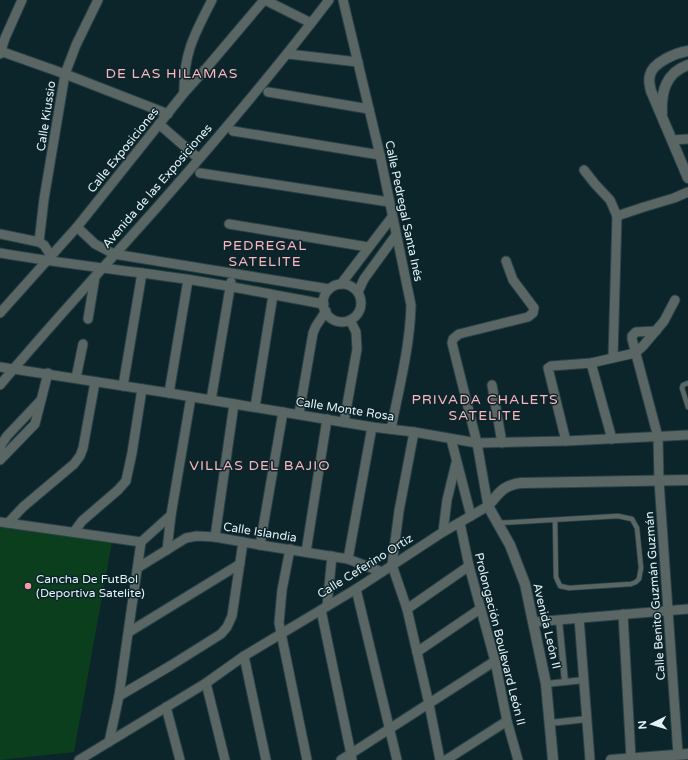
<svg xmlns="http://www.w3.org/2000/svg" width="688" height="760" font-family="'Varela Round',sans-serif">
<style>
.green{fill:#0b3e1c}
.lines{fill:none;stroke-linecap:round;stroke-linejoin:round}
.service-casing{stroke:#294247;stroke-width:6}
.pedestrian-casing{stroke:#294247;stroke-width:8}
.minor-casing{stroke:#294247;stroke-width:11}
.tertiary-casing{stroke:#294247;stroke-width:12}
.service{stroke:#5a6663;stroke-width:4.5}
.pedestrian{stroke:#5a6663;stroke-width:6}
.minor{stroke:#5a6663;stroke-width:9}
.tertiary{stroke:#5a6663;stroke-width:10}
.poi-dot{fill:#f49aa4;stroke:#0b252b;stroke-width:1.5}
.labels{text-anchor:middle;stroke-width:3;stroke-linejoin:round;paint-order:stroke}
.street-label{font-size:12px;fill:#e2f1f4;stroke:#0b252b}
.poi-label{font-size:12px;fill:#e2f1f4;stroke:#0b252b;text-anchor:start}
.quarter-label{font-size:14px;letter-spacing:1px;fill:#fbb7bd;stroke:#0b252b}
</style>
<rect width="100%" height="100%" fill="#0b252b"/>
<!-- green -->
<polygon class="green" points="0,524 112,542 74,752 0,760"/>
<g class="lines">
<!-- service casing -->
<g class="service-casing">
<g id="service">
<polyline points="688,383 683,385 682,388 688,407"/>
<polyline points="498,523 618,516 632,519 637,528 641,568 639,579 636,582 631,584 569,588 560,586 556,577 555,520"/>
</g>
</g>
<!-- pedestrian casing -->
<g class="pedestrian-casing">
<g id="pedestrian">
<polyline points="559,620 565,682"/>
<polyline points="546,684 584,680"/>
<polyline points="550,723 587,719"/>
</g>
</g>
<!-- minor casing -->
<g class="minor-casing">
<g id="minor">
<polyline points="265,0 311,23"/>
<path d="M343 0 380 155 411 305C410 347 399 388 391 429"/>
<polyline points="0,51 65,74 168,114"/>
<polyline points="0,54 5,38 22,0"/>
<polyline points="288,54 358,62"/>
<polyline points="268,92 369,109"/>
<path d="M184 93C183 54 195 33 212 0"/>
<polyline points="159,124 198,158"/>
<polyline points="233,131 380,155"/>
<polyline points="672,140 688,139"/>
<polyline points="584,170 595,184 610,200 617,216 644,207 674,198 688,192"/>
<polyline points="200,173 389,202"/>
<polyline points="229,224 368,247"/>
<polyline points="77,227 95,244 114,254 329,289"/>
<polyline points="0,234 39,242 44,245 51,256"/>
<polyline points="39,242 44,199 65,74 76,45 98,0"/>
<path d="M0 253C62 264 124 270 186 279 232 286 278 296 324 304"/>
<polyline points="341,284 392,217"/>
<circle cx="342" cy="303" r="19"/>
<polyline points="358,292 364,279 396,235"/>
<polyline points="0,313 77,227 184,93 209,65 264,0"/>
<polyline points="88,319 95,277"/>
<polyline points="656,331 636,332 632,336 632,339 658,437 659,481 678,754"/>
<polyline points="613,357 617,216"/>
<polyline points="591,363 612,439"/>
<polyline points="0,367 169,393 372,427 414,432 477,443 566,441 688,435"/>
<polyline points="76,378 83,344"/>
<path d="M0 385C51 324 106 265 159 205 217 139 275 71 329 0"/>
<polyline points="492,385 502,443"/>
<polyline points="123,386 142,273"/>
<polyline points="169,393 188,280"/>
<polyline points="211,400 231,282"/>
<polyline points="255,407 273,295"/>
<polyline points="299,414 313,333 316,326 326,311"/>
<polyline points="344,422 357,349 356,332 350,320"/>
<polyline points="414,432 399,511 392,565 407,609 429,704 440,760"/>
<polyline points="451,439 471,516"/>
<polyline points="566,441 548,368 551,366 591,363 635,353 643,346 664,321 675,300"/>
<polyline points="0,455 1,445 7,436 41,400"/>
<polyline points="0,460 35,424 48,373"/>
<polyline points="0,522 141,542"/>
<polyline points="8,523 23,507 74,464 80,456 83,448 95,382"/>
<polyline points="460,523 469,566 495,661 507,721 518,760"/>
<polyline points="74,532 82,521 118,490 126,481 132,453 142,389"/>
<polyline points="443,532 447,500 456,463"/>
<polyline points="215,537 234,404"/>
<polyline points="141,542 171,515"/>
<polyline points="260,545 283,412"/>
<polyline points="290,549 282,590 279,623 307,760"/>
<polyline points="167,550 171,515 191,397"/>
<polyline points="306,552 327,419"/>
<polyline points="348,559 372,427"/>
<polyline points="139,567 186,538 197,536 215,537 260,545 348,559 382,572"/>
<polyline points="356,589 397,760"/>
<polyline points="327,606 332,556"/>
<polyline points="407,609 469,566"/>
<polyline points="321,610 352,759"/>
<polyline points="623,614 631,758"/>
<polyline points="579,618 590,760"/>
<polyline points="534,622 688,609"/>
<polyline points="129,632 240,564"/>
<polyline points="417,652 480,609"/>
<polyline points="244,656 266,760"/>
<polyline points="206,683 225,760"/>
<polyline points="119,696 170,666 221,634 227,627 232,616 243,542"/>
<polyline points="166,707 180,760"/>
<polyline points="109,742 119,696 141,542"/>
<polyline points="79,760 206,683 244,656 356,589 443,532 488,506 477,443 452,343 453,339 459,334 528,317 533,313 534,308 513,280 506,261"/>
<polyline points="341,760 495,661"/>
<polyline points="446,760 507,721"/>
</g>
</g>
<!-- tertiary casing -->
<g class="tertiary-casing">
<g id="tertiary">
<path d="M688 51C676 53 653 62 650 75 648 81 650 86 651 91L688 178"/>
<path d="M662 113C661 91 666 73 688 65"/>
<path d="M553 760 546 684 525 584 510 545 488 506C499 493 503 485 521 483L688 480"/>
<polyline points="611,760 688,754"/>
</g>
</g>
<!-- service -->
<use href="#service" class="service"/>
<!-- pedestrian -->
<use href="#pedestrian" class="pedestrian"/>
<!-- minor -->
<use href="#minor" class="minor"/>
<!-- tertiary -->
<use href="#tertiary" class="tertiary"/>
</g>
<!-- markers -->
<circle class="poi-dot" cx="28" cy="586" r="4"/>
<g class="labels">
<!-- street labels -->
<g class="street-label">
<text transform="translate(46 116) rotate(-81)" y="4">Calle Kiussio</text>
<text transform="translate(123 150) rotate(-51)" y="4">Calle Exposiciones</text>
<text transform="translate(157 186) rotate(-49)" y="4">Avenida de las Exposiciones</text>
<text transform="translate(404 211) rotate(78)" y="4">Calle Pedregal Santa Inés</text>
<text transform="translate(345 409) rotate(9)" y="4">Calle Monte Rosa</text>
<text transform="translate(260 532) rotate(9)" y="4">Calle Islandia</text>
<text transform="translate(365 566) rotate(-32)" y="4">Calle Ceferino Ortiz</text>
<text transform="translate(655 596) rotate(-94)" y="4">Calle Benito Guzmán Guzmán</text>
<text transform="translate(547 626) rotate(77)" y="4">Avenida León II</text>
<text transform="translate(500 639) rotate(76)" y="4">Prolongación Boulevard León II</text>
</g>
<!-- poi labels -->
<g class="poi-label">
<text x="36" y="583">Cancha De FutBol<tspan x="36" dy="14">(Deportiva Satelite)</tspan></text>
</g>
<!-- quarter labels -->
<g class="quarter-label">
<text x="172" y="78">DE LAS HILAMAS</text>
<text x="265" y="250">PEDREGAL<tspan x="265" dy="16">SATELITE</tspan></text>
<text x="485" y="404">PRIVADA CHALETS<tspan x="485" dy="16">SATELITE</tspan></text>
<text x="260" y="470">VILLAS DEL BAJIO</text>
</g>
</g>
<!-- north arrow -->
<g transform="translate(652 724) rotate(265)" stroke="#0b252b" stroke-width="3" paint-order="stroke">
<path d="M0-3L7 15L0 10L-7 15Z" fill="#e2f1f4"/>
<text y="-6" font-size="11" font-weight="bold" text-anchor="middle" fill="#e2f1f4">N</text>
</g>
</svg>
